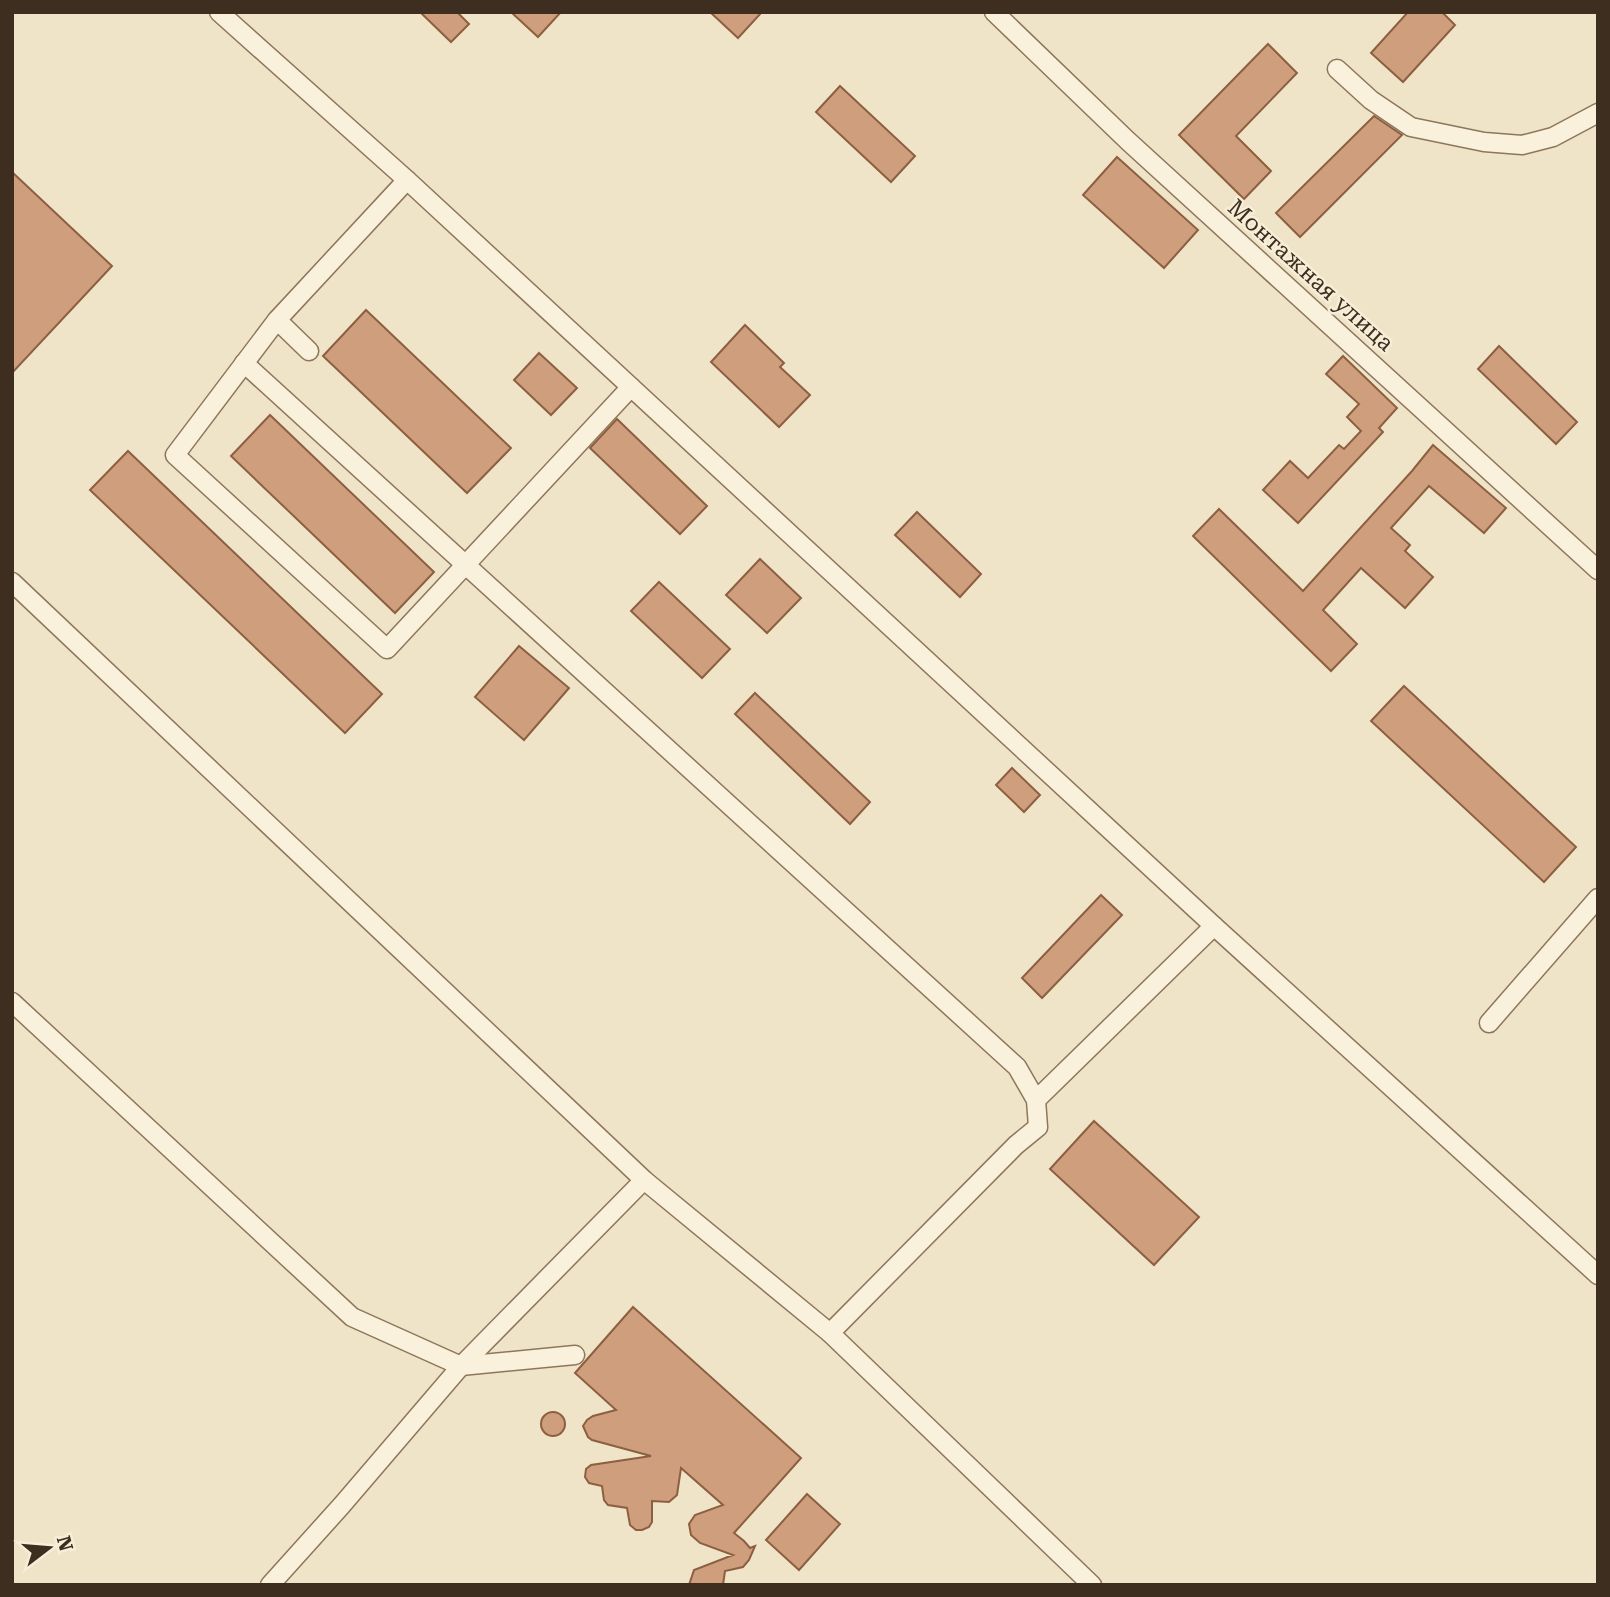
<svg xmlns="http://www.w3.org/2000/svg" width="1610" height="1597" font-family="'Roboto Serif',serif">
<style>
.building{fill:#cf9f7d;stroke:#8d5f41;stroke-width:2}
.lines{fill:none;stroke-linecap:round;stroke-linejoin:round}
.minor-casing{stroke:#8d765c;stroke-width:21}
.minor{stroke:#faf1dc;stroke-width:18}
.labels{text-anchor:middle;stroke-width:5;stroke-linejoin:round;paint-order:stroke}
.street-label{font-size:23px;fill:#3d2e20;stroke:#f7eed8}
</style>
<rect width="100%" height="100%" fill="#f0e4c8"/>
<!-- building -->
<g class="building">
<polygon points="420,12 457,12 469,24 451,42"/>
<polygon points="511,12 561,12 538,37"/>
<polygon points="710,12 762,12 738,38"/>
<polygon points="1408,12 1442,12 1455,25 1403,82 1371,53"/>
<polygon points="1268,44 1297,73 1236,136 1271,171 1244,199 1179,135"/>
<polygon points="840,86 915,156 891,182 816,112"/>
<polygon points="1374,116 1402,135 1300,237 1276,213"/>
<polygon points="1117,157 1198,230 1164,268 1083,195"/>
<polygon points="12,172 112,266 12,373"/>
<polygon points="366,310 511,448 467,493 323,356"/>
<polygon points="745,325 784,363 780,367 810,395 779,427 711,362"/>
<polygon points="1499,346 1577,422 1556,444 1478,369"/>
<polygon points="539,353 577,388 551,415 514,380"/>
<polygon points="1343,356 1397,408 1379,428 1383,432 1298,523 1263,490 1290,461 1308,478 1339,445 1344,449 1361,431 1347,417 1359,404 1326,374"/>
<polygon points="270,415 434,572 395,613 231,456"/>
<polygon points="617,419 707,506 680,534 590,448"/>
<polygon points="1433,445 1506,508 1484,533 1429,486 1391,528 1410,545 1405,551 1433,577 1405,608 1361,568 1323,610 1357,644 1331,671 1193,536 1219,509 1303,591 1412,471"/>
<polygon points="128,451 382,694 345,733 90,490"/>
<polygon points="917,512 981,574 960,597 895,535"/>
<polygon points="760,559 801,598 767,633 726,595"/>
<polygon points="659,582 730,649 702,678 631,611"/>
<polygon points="519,646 569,688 524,740 475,697"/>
<polygon points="1404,686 1576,847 1544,882 1371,721"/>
<polygon points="755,693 870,802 850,824 735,714"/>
<polygon points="1012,768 1040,795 1024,812 996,785"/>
<polygon points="1101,895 1122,915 1042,998 1022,978"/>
<polygon points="1094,1121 1199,1217 1154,1265 1050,1169"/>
<polygon points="633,1307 801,1458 734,1533 744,1541 750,1548 755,1546 749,1560 743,1567 725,1571 723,1585 689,1585 694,1570 733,1555 700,1543 691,1535 689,1524 695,1515 723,1505 681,1468 677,1495 669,1502 652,1501 652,1522 649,1527 642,1530 636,1530 630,1525 627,1508 608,1505 604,1500 602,1486 589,1483 585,1477 586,1469 591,1465 651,1456 592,1440 588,1437 583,1426 587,1420 593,1416 616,1410 575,1373"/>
<circle cx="553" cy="1424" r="12"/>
<polygon points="807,1494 840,1524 799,1570 766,1540"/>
</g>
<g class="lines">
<!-- minor casing -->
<g class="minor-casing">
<g id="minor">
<polyline points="219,12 407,180 1214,926 1598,1275"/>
<polyline points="994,12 1128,141 1598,570"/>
<polyline points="1337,69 1371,100 1411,127 1484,142 1522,145 1553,137 1598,113"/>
<polyline points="277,320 175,455 387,649 631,387"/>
<polyline points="309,351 277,320 407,180"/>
<polyline points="244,363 1017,1067 1036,1100 1038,1127 1016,1145 830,1333"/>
<polyline points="12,582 644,1180 830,1333 1092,1585"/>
<polyline points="12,1002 352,1317 461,1366 575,1355"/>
<polyline points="1489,1023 1598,898"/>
<polyline points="1036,1100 1214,926"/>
<polyline points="270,1585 342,1505 461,1366 644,1180"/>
</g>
</g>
<!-- minor -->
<use href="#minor" class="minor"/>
</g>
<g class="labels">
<!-- street labels -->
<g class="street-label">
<text transform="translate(1311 275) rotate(42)" y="8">Монтажная улица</text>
</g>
</g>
<!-- border -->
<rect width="1610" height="1597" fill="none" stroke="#3d2e20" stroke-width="28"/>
<!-- north arrow -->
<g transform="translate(49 1548) rotate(74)" stroke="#f7eed8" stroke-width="5" paint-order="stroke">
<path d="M0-5L12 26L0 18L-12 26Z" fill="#3d2e20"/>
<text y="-10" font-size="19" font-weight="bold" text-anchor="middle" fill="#3d2e20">N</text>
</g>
</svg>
